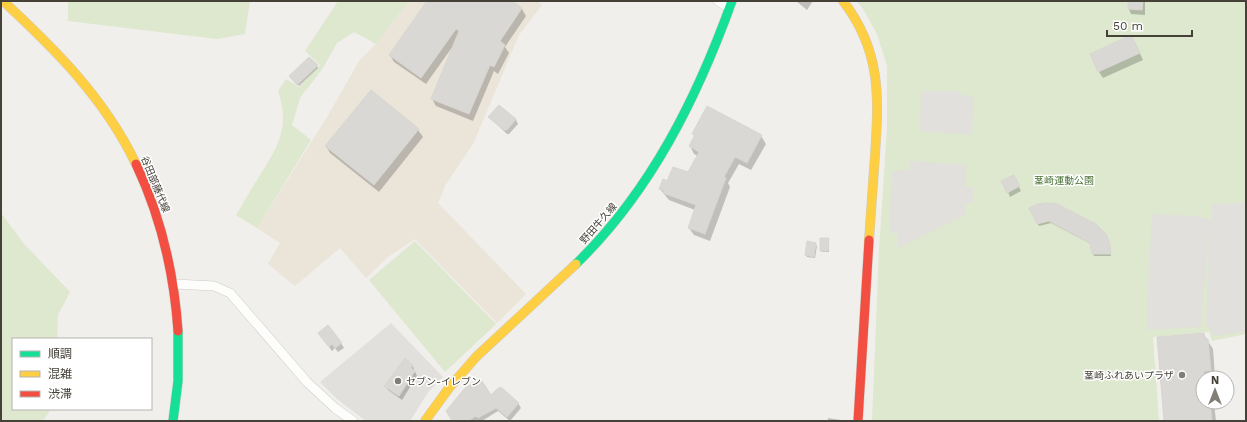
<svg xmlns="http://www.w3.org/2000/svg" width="1247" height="422" font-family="'Work Sans','Noto Sans JP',sans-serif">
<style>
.commercial{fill:#eae4d9}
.green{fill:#dde8ce}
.parking{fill:#e1e0dc;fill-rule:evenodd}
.shadow{fill:#0003}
.building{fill:#dad8d4;stroke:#d8d6d1}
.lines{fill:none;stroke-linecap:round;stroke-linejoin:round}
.street-casing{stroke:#cecdc9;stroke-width:10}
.fast-casing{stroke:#ceccc3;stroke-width:10}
.slow-casing{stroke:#ceccc3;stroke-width:10}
.jam-casing{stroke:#ceccc3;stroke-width:10}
.street{stroke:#fdfdfc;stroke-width:9}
.fast{stroke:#16e098;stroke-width:9}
.slow{stroke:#ffcf43;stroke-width:9}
.jam{stroke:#f24e42;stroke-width:9}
.poi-dot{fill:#817d77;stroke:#fff;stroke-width:1.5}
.labels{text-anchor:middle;stroke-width:3;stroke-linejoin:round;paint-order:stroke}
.park-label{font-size:10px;fill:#477032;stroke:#fff}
.street-label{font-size:10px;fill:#454038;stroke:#fff}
.poi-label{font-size:10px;fill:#454038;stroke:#fff;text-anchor:end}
</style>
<rect width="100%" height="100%" fill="#f0efeb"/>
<!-- commercial -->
<polygon class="commercial" points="409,1 537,1 542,5 519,35 474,142 445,186 438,203 526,294 497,323 415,239 388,257 366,278 340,248 295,286 268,264 280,243 257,228 326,119 359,61 376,44"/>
<!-- green -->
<g class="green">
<polygon points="68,1 250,1 245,34 217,39 68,21"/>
<path d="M338 1H409L376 44 354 32 337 43 323 68 300 98 292 125 311 140 257 228 236 215C244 202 252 188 260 175 279 145 290 127 278 91L286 79 299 87 320 65 305 51Z"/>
<polygon points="856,1 1246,1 1246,334 1212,341 1209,332 1153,337 1159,421 872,421 879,250 887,128 887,66 877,34 862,7"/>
<polygon points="1,213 24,244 70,292 58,315 57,339 13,339 13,409 51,409 43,421 1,421"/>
<polygon points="415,241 496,324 445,372 369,280"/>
</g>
<!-- parking -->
<g class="parking">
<polygon points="921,91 956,91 965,96 974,97 972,135 920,131"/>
<polygon points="910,161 966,165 965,187 973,187 973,202 965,203 965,215 898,248 898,233 889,233 892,171 909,170"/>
<polygon points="1246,203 1246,331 1214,336 1206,324 1210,222 1201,327 1147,330 1147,302 1152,214 1195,216 1211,220 1212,204"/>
<path d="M391 323 443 377 429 391 410 421H366L337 399 320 382ZM402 362 413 377 398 397 384 386Z"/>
</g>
<!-- shadow -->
<g class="shadow">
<polygon points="428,1 510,1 522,9 526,16 505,47 509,53 498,74 494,71 473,121 436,106 432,99 453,46 426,84 394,62 390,55"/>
<polygon points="796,1 813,1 807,10"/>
<polygon points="1129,1 1145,1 1145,15 1131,14 1129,9"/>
<polygon points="1135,43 1143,60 1103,78 1099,72"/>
<polygon points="317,66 318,68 299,86 291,78"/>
<polygon points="371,92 418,130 423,137 379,192 330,153 326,146"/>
<polygon points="499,106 516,120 518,124 509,134 507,134 489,117"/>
<polygon points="693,134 761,136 766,144 751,170 739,164 728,183 730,187 710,241 694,235 689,228 695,210 669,200 660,189 668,182 688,173 698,156 694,154 690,146 695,137"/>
<polygon points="1016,181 1021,191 1010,197 1008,192"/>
<polygon points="1030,209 1110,246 1111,256 1094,256 1091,244 1051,223 1039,226"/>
<polygon points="828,239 829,252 822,252 821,250"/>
<polygon points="808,242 815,244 817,246 815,258 807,257 806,255"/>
<polygon points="319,334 341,343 344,348 338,352 335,348 332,351"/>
<polygon points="1204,335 1213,349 1215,378 1203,378 1203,402 1214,402 1216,421 1165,421"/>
<polygon points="412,365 417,376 402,400 388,390 385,386"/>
<polygon points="491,397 518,403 521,408 510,421 498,411 482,421 479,420 453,421"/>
<polygon points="828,418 848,421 828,421"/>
</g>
<!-- building -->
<g class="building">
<polygon points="427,1 512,1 522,8 500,41 505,45 494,67 490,65 469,114 431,99 459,31 456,29 421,78 389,55"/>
<polygon points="1128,1 1143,1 1142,10 1128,9"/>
<polygon points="1131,35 1140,53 1098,72 1090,54"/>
<polygon points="309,57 318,65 297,85 289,76"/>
<polygon points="371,90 419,129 374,185 325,146"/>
<polygon points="499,105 516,119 507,130 504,130 488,117"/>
<polygon points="707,106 762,135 747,163 735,157 724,177 726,178 705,234 688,228 696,205 663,193 664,191 659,189 663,179 667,181 673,167 688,172 699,152 689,146 695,135 692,134"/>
<polygon points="1014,175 1020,186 1007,193 1001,181"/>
<polygon points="1048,203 1057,204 1096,224 1106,234 1110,244 1111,254 1092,254 1090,243 1049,221 1037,224 1029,208 1038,204"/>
<polygon points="820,238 829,238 828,251 820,251"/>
<polygon points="807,241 816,243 814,257 805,255"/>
<polygon points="328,325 342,343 335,348 332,344 329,347 318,333"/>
<polygon points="1204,333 1205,339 1208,339 1211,371 1204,371 1203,402 1210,402 1212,421 1164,421 1157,337"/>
<polygon points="405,358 413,365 411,368 415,371 399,396 384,386"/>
<polygon points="480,378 491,395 497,389 501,387 519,403 507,417 496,408 478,418 476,416 468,421 452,421 446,411 464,389"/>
</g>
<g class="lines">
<!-- street casing -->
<g class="street-casing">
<g id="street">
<polyline points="718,1 730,8"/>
<polyline points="175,284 214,286 230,293 307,382 335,408 353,421"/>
</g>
</g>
<!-- fast casing -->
<g class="fast-casing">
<g id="fast">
<path d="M576 264C651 191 697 98 732 1"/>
<polyline points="173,421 178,381 178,331"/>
</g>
</g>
<!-- slow casing -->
<g class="slow-casing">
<g id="slow">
<path d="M3 1C56 50 105 99 136 164"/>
<path d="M843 1C881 50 879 96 875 155 873 183 871 211 869 240"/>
<polyline points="425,421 449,388 476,357 576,264"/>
</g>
</g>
<!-- jam casing -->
<g class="jam-casing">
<g id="jam">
<path d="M136 164C161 217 174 272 178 331"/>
<polyline points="858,421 869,240"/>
</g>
</g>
<!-- street -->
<use href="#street" class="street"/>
<!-- fast -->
<use href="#fast" class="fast"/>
<!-- slow -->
<use href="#slow" class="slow"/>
<!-- jam -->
<use href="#jam" class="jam"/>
</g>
<!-- markers -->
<g class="poi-dot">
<circle cx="1182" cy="375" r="4"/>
<circle cx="398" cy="381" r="4"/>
</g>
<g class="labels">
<!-- park labels -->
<g class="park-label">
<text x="1064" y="184">茎崎運動公園</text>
</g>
<!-- street labels -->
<g class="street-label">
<text transform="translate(156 184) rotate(68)" y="4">谷田部藤代線</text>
<text transform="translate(598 223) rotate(-49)" y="4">野田牛久線</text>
</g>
<!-- poi labels -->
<g class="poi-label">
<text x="1174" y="379">茎崎ふれあいプラザ</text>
<text x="406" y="385" text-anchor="start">セブン-イレブン</text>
</g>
</g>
<!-- border -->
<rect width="1247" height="422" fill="none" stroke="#454038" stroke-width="4"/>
<!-- legend -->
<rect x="12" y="338" width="140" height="72" fill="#ffffff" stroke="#b5b3af"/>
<rect x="20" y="351" width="20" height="6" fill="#16e098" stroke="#b5b3af"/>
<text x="48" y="358" font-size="12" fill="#454038">順調</text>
<rect x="20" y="371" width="20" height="6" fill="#ffcf43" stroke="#b5b3af"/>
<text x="48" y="378" font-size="12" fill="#454038">混雑</text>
<rect x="20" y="391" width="20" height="6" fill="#f24e42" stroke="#b5b3af"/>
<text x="48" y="398" font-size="12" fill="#454038">渋滞</text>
<!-- north arrow -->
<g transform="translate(1215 390)"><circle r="19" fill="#ffffff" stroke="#b5b3af"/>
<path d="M0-3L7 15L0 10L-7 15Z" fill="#817d77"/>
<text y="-6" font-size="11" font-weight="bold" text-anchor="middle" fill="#454038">N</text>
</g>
<!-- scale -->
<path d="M1107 30v6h85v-6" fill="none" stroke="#454038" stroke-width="2"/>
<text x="1113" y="30" font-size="12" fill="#454038" stroke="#ffffff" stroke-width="3" paint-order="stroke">50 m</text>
</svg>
